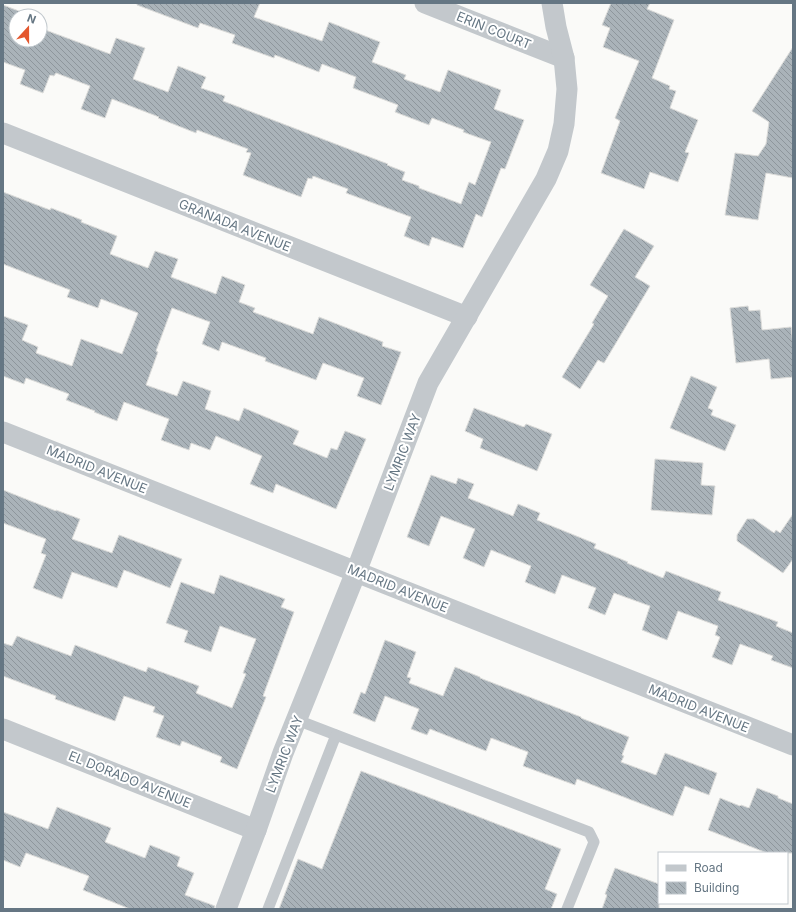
<svg xmlns="http://www.w3.org/2000/svg" width="796" height="912" font-family="Inter,sans-serif">
<style>
.building{fill:url(#building-back-hatch);stroke:#dcdcda}
.lines{fill:none;stroke-linecap:round;stroke-linejoin:round}
.lane{stroke:#c3c8cc;stroke-width:11}
.street{stroke:#c3c8cc;stroke-width:21}
.labels{text-anchor:middle;stroke-width:4;stroke-linejoin:round;paint-order:stroke}
.street-label{font-size:13px;fill:#657683;stroke:#fff}
</style>
<defs>
<pattern id="building-back-hatch" width="6" height="6" patternUnits="userSpaceOnUse"><rect width="6" height="6" fill="#aab3b9"/><path d="M-1 5l2 2M0 0l6 6M5-1l2 2" fill="none" stroke="#8e969c"/></pattern>
</defs>
<rect width="100%" height="100%" fill="#fafaf8"/>
<!-- building -->
<g class="building">
<polygon points="137,3 260,3 254,17 322,41 329,22 380,42 372,62 406,75 404,79 440,92 448,70 501,90 494,109 524,120 505,169 501,168 482,217 476,214 463,248 432,237 429,246 404,236 411,217 346,193 348,189 313,176 312,179 308,178 301,197 243,175 251,153 246,152 248,149 197,130 196,133 158,118 159,117 112,99 105,118 81,109 90,86 56,73 54,76 50,75 43,93 20,84 25,70 3,62 3,5 32,16 16,16 16,40 40,40 40,28 110,54 116,38 145,48 133,79 168,92 178,66 206,77 201,88 225,96 223,101 388,164 387,165 405,172 402,180 419,186 419,188 461,204 469,182 475,185 491,142 463,132 464,130 432,118 429,125 395,112 398,105 353,88 356,77 322,64 319,72 275,55 274,58 232,43 235,35 200,23 198,28 137,5"/>
<polygon points="611,3 650,3 647,9 674,20 652,78 670,86 669,89 676,91 670,108 698,120 685,152 689,153 678,182 650,172 644,189 601,173 620,121 615,118 639,61 603,47 610,28 602,25"/>
<polygon points="793,47 793,178 766,173 758,220 725,215 735,153 758,156 766,144 769,122 752,111"/>
<polygon points="3,192 50,210 51,208 82,220 81,222 117,236 110,254 148,268 155,251 178,259 171,277 216,294 222,276 245,285 239,302 255,308 253,312 313,334 319,317 383,342 382,346 401,352 381,405 357,396 364,378 323,363 316,380 265,361 266,358 222,342 219,351 202,344 210,322 172,308 156,351 158,352 146,385 177,396 183,381 211,391 205,409 239,421 244,408 299,431 293,444 327,458 331,448 337,450 345,431 366,439 336,509 276,484 273,493 250,484 262,456 216,436 210,450 191,443 189,450 161,440 169,419 124,402 117,421 94,412 95,411 66,400 69,394 26,378 24,384 3,376 3,316 28,325 22,340 38,347 36,353 72,366 81,339 122,354 138,313 101,299 98,308 67,297 70,290 3,264"/>
<polygon points="624,229 654,246 635,277 650,286 604,363 598,360 580,389 562,377 594,324 592,323 608,296 590,285"/>
<polygon points="748,306 749,311 760,310 762,330 791,327 793,346 793,377 771,379 769,359 736,363 730,308"/>
<polygon points="691,376 717,387 708,408 713,410 711,415 736,425 725,451 670,428"/>
<polygon points="474,408 524,427 526,424 552,434 537,471 480,448 483,439 465,431"/>
<polygon points="655,459 703,463 701,485 715,486 712,515 651,510"/>
<polygon points="431,475 456,484 458,478 474,484 468,498 513,516 518,504 540,513 537,520 596,544 594,548 628,562 627,563 663,578 666,571 721,592 718,600 778,622 776,626 793,633 793,668 771,660 773,656 740,644 732,665 712,657 720,637 715,635 718,626 678,611 667,640 642,630 650,606 614,593 605,615 588,608 596,588 562,575 555,594 525,582 531,566 491,550 484,567 463,558 475,529 441,516 429,546 407,537"/>
<polygon points="3,490 56,511 56,510 80,519 72,539 112,553 119,535 182,559 170,588 124,570 117,588 72,572 62,599 33,588 46,555 41,553 46,539 3,523"/>
<polygon points="793,514 793,559 783,573 737,541 737,535 747,519 754,519 774,533 776,530 780,533"/>
<polygon points="220,575 285,599 281,607 294,612 263,696 266,697 237,769 220,762 222,757 182,741 180,746 156,737 164,716 153,712 155,707 124,696 115,721 55,699 56,696 3,676 3,643 12,646 17,636 71,656 75,645 146,672 148,667 199,686 196,693 232,708 246,674 243,673 256,639 220,626 211,652 184,642 188,631 166,623 181,582 214,594"/>
<polygon points="385,640 416,652 407,677 411,678 409,683 443,696 455,667 480,677 480,678 581,717 581,718 629,737 622,755 624,756 621,762 656,775 665,753 717,773 709,795 685,786 673,816 577,779 575,785 523,766 528,752 491,738 486,751 430,729 427,735 411,729 419,709 385,696 375,722 353,713 361,692 365,694"/>
<polygon points="361,771 561,849 545,889 557,894 551,909 279,909 298,859 322,869"/>
<polygon points="757,788 778,796 778,798 793,804 793,853 767,853 708,830 720,798 740,806 741,805 749,808"/>
<polygon points="57,807 111,828 105,842 145,858 150,845 180,857 177,866 194,873 185,895 215,906 214,909 130,909 83,890 89,876 26,853 20,867 3,860 3,812 48,829"/>
<polygon points="615,868 659,884 659,909 602,909 607,895 605,894"/>
</g>
<g class="lines">
<!-- lane -->
<g class="lane">
<polyline points="297,720 589,832 594,842 567,909"/>
<polyline points="268,909 336,735"/>
</g>
<!-- street -->
<g class="street">
<polyline points="425,3 564,58"/>
<polyline points="3,133 467,317"/>
<polyline points="3,432 793,745"/>
<polyline points="3,729 256,830"/>
<polyline points="226,909 256,830 283,753 356,572 428,383 546,179 558,151 564,124 567,89 564,58 556,27 552,3"/>
</g>
</g>
<g class="labels">
<!-- street labels -->
<g class="street-label">
<text transform="translate(494 30) rotate(22)" y="5">ERIN COURT</text>
<text transform="translate(235 225) rotate(22)" y="5">GRANADA AVENUE</text>
<text transform="translate(402 452) rotate(-69)" y="5">LYMRIC WAY</text>
<text transform="translate(97 469) rotate(22)" y="5">MADRID AVENUE</text>
<text transform="translate(398 588) rotate(22)" y="5">MADRID AVENUE</text>
<text transform="translate(699 708) rotate(22)" y="5">MADRID AVENUE</text>
<text transform="translate(284 754) rotate(-69)" y="5">LYMRIC WAY</text>
<text transform="translate(130 779) rotate(22)" y="5">EL DORADO AVENUE</text>
</g>
</g>
<!-- border -->
<rect width="796" height="912" fill="none" stroke="#657683" stroke-width="8"/>
<!-- legend -->
<rect x="658" y="852" width="130" height="52" fill="#ffffff" stroke="#c1c8cd"/>
<rect x="666" y="865" width="20" height="6" fill="#c3c8cc" stroke="#c1c8cd"/>
<text x="694" y="872" font-size="12" fill="#657683">Road</text>
<rect x="666" y="882" width="20" height="12" fill="url(#building-back-hatch)" stroke="#c1c8cd"/>
<text x="694" y="892" font-size="12" fill="#657683">Building</text>
<!-- north arrow -->
<g transform="translate(28 28) rotate(21)"><circle r="19" fill="#ffffff" stroke="#c1c8cd"/>
<path d="M0-3L7 15L0 10L-7 15Z" fill="#e4572e"/>
<text y="-6" font-size="11" font-weight="bold" text-anchor="middle" fill="#657683">N</text>
</g>
</svg>
